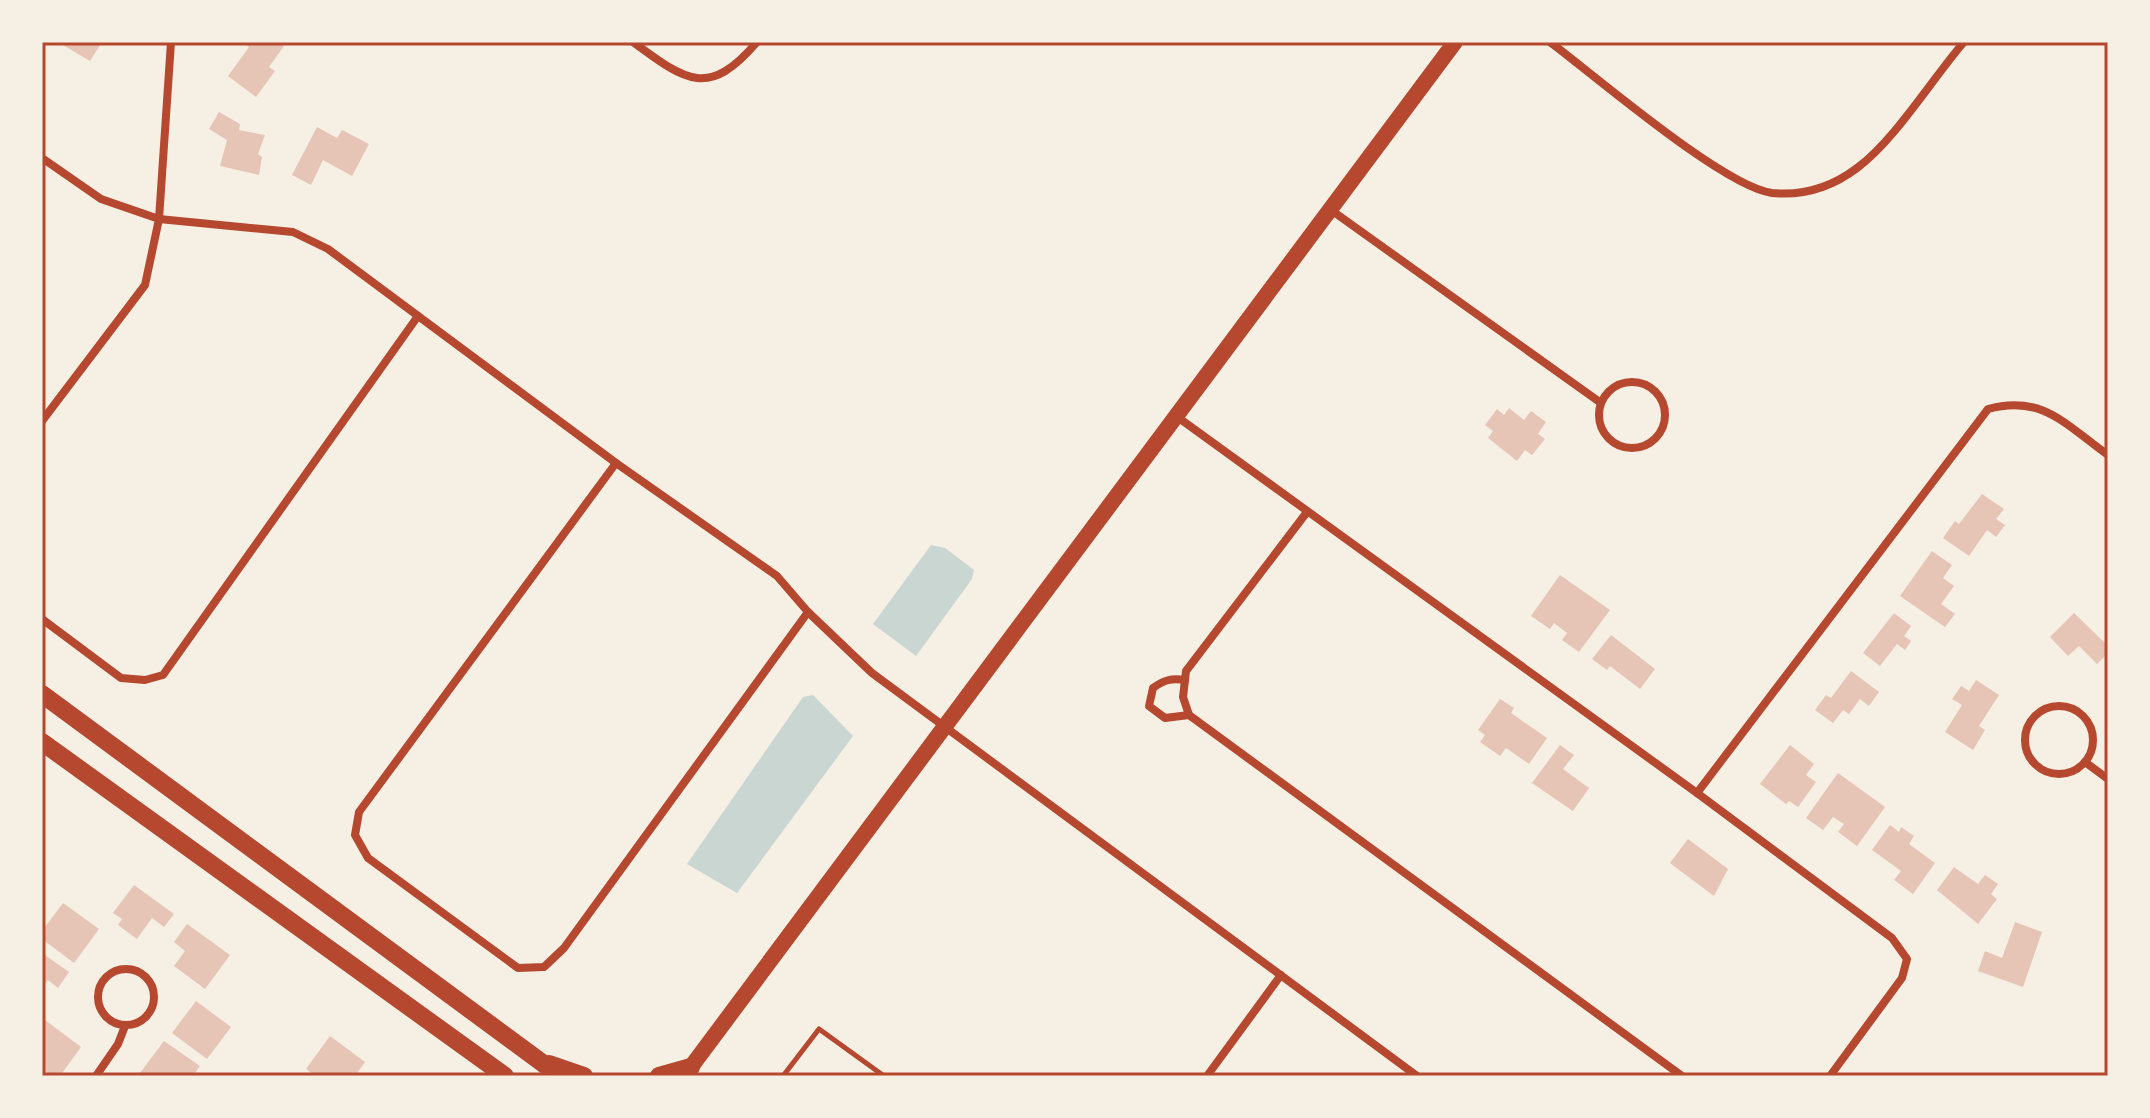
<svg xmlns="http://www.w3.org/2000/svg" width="2150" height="1118" font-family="'PT Sans Narrow',sans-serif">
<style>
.water{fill:#c9d6d2}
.building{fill:#e6c5b7}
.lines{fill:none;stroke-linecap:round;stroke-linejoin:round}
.service{stroke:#b5482f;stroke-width:5}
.minor{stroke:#b5482f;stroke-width:8}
.secondary{stroke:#b5482f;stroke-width:16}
.primary{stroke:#b5482f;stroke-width:18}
.neatline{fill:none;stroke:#b5482f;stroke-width:3}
</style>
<rect width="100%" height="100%" fill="#f6efe4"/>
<!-- water -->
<g class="water">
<polygon points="931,545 945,548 974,570 972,579 916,656 873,624"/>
<polygon points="813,695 853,736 737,893 687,864 803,697"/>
</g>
<!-- building -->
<g class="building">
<polygon points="58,42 102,42 90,61"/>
<polygon points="242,42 278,42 284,46 269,67 275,71 256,97 228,76 249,47"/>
<polygon points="219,112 240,124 239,130 265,135 258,154 262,157 259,175 220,166 227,140 209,129"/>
<polygon points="317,127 337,138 342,130 369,144 352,176 323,160 311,185 292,175"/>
<polygon points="1509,408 1524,420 1531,411 1546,422 1538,434 1545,439 1532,455 1525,450 1517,461 1488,438 1493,431 1485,425 1497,409 1504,415"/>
<polygon points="1982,494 2004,509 1996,519 2005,525 1996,537 1987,530 1969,556 1943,538 1955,521 1959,524"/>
<polygon points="1932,551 1952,565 1943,578 1954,586 1941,604 1955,614 1945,627 1900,596"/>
<polygon points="1560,575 1610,610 1579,652 1562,640 1567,633 1554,623 1550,629 1531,616"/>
<polygon points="1894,613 1911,626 1904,636 1911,641 1905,650 1897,644 1880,666 1863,653"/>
<polygon points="2074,613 2108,646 2108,653 2097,664 2079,646 2068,656 2050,637"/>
<polygon points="1611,635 1655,669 1640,689 1610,666 1607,670 1592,659"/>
<polygon points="1851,671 1879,692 1869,706 1860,699 1849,714 1843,710 1833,723 1815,710 1826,695 1831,698"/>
<polygon points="1976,680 1999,695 1979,726 1985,730 1973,750 1945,732 1962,705 1952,699 1961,686 1969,691"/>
<polygon points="1500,699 1514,708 1511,713 1547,738 1529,764 1506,748 1500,756 1480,742 1485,735 1478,730"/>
<polygon points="1560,745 1574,755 1563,769 1589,788 1573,811 1532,783"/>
<polygon points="1790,745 1814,764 1806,775 1816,782 1798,807 1789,801 1786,804 1760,784"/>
<polygon points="1838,773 1885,807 1857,846 1838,832 1844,824 1833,817 1823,830 1806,818"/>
<polygon points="1890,825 1899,832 1901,827 1914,836 1909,844 1935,863 1913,894 1894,880 1901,871 1872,850"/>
<polygon points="1688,839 1728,869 1714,896 1670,863"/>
<polygon points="1954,867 1978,884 1985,875 1998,884 1991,894 1997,899 1978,924 1937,890"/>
<polygon points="134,885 174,914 164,927 152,918 137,939 118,925 122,919 113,913"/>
<polygon points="63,903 99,929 74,963 42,939 42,931"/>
<polygon points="2015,922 2042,932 2023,987 1978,971 1985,951 2002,958"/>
<polygon points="187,924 230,955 205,989 174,966 185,951 174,942"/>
<polygon points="42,953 69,972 58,988 48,980 42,988"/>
<polygon points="196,1001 231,1027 207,1059 172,1033"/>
<polygon points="45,1020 81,1047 60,1076 52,1076 42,1069 42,1025"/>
<polygon points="330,1036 365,1062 355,1076 315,1076 306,1069"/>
<polygon points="164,1041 200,1066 193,1076 140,1073"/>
</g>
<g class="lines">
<!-- service -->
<polyline class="service" points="783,1076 819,1029 884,1076"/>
<!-- minor -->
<g class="minor">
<path d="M633 42C687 82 709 98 757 42"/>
<path d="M1550 42C1594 75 1724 187 1772 193 1803 196 1832 187 1857 168 1895 140 1932 79 1964 42"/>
<polyline points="42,158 101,199 159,219 293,232 328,249 616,463 777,576 808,612 872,673 1417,1076"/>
<polyline points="1331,210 1601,403"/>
<circle cx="1632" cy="415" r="33"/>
<polyline points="1176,416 1697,793 1892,938 1907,959 1902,978 1830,1076"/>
<polyline points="42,421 145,285 159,219 171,42"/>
<polyline points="616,463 359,812 355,835 368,858 518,968 544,967 564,948 808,612"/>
<polyline points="1307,512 1186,671 1183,697 1189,715 1682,1076"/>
<polyline points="42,619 121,678 145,680 163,675 418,316"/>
<path d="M1185 680C1171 678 1164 680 1153 688L1149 706 1165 718 1189 715"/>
<circle cx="2059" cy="740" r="34"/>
<polyline points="2085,762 2108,779"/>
<path d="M1697 793 1988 409C2042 394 2066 425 2108 455"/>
<circle cx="126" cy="997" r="28"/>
<polyline points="96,1076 118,1044 125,1026"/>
<polyline points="1207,1076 1281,975"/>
</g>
<!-- secondary -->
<polyline class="secondary" points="685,1075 1455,42"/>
<!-- primary -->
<g class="primary">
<polyline points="42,694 560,1076"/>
<polyline points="42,742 505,1076"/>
<polyline points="549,1064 584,1076"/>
<polyline points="659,1076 691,1067"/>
</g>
</g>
<!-- border -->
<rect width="2150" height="1118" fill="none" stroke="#f6efe4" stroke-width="88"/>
<rect x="44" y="44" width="2062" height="1030" class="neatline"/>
</svg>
